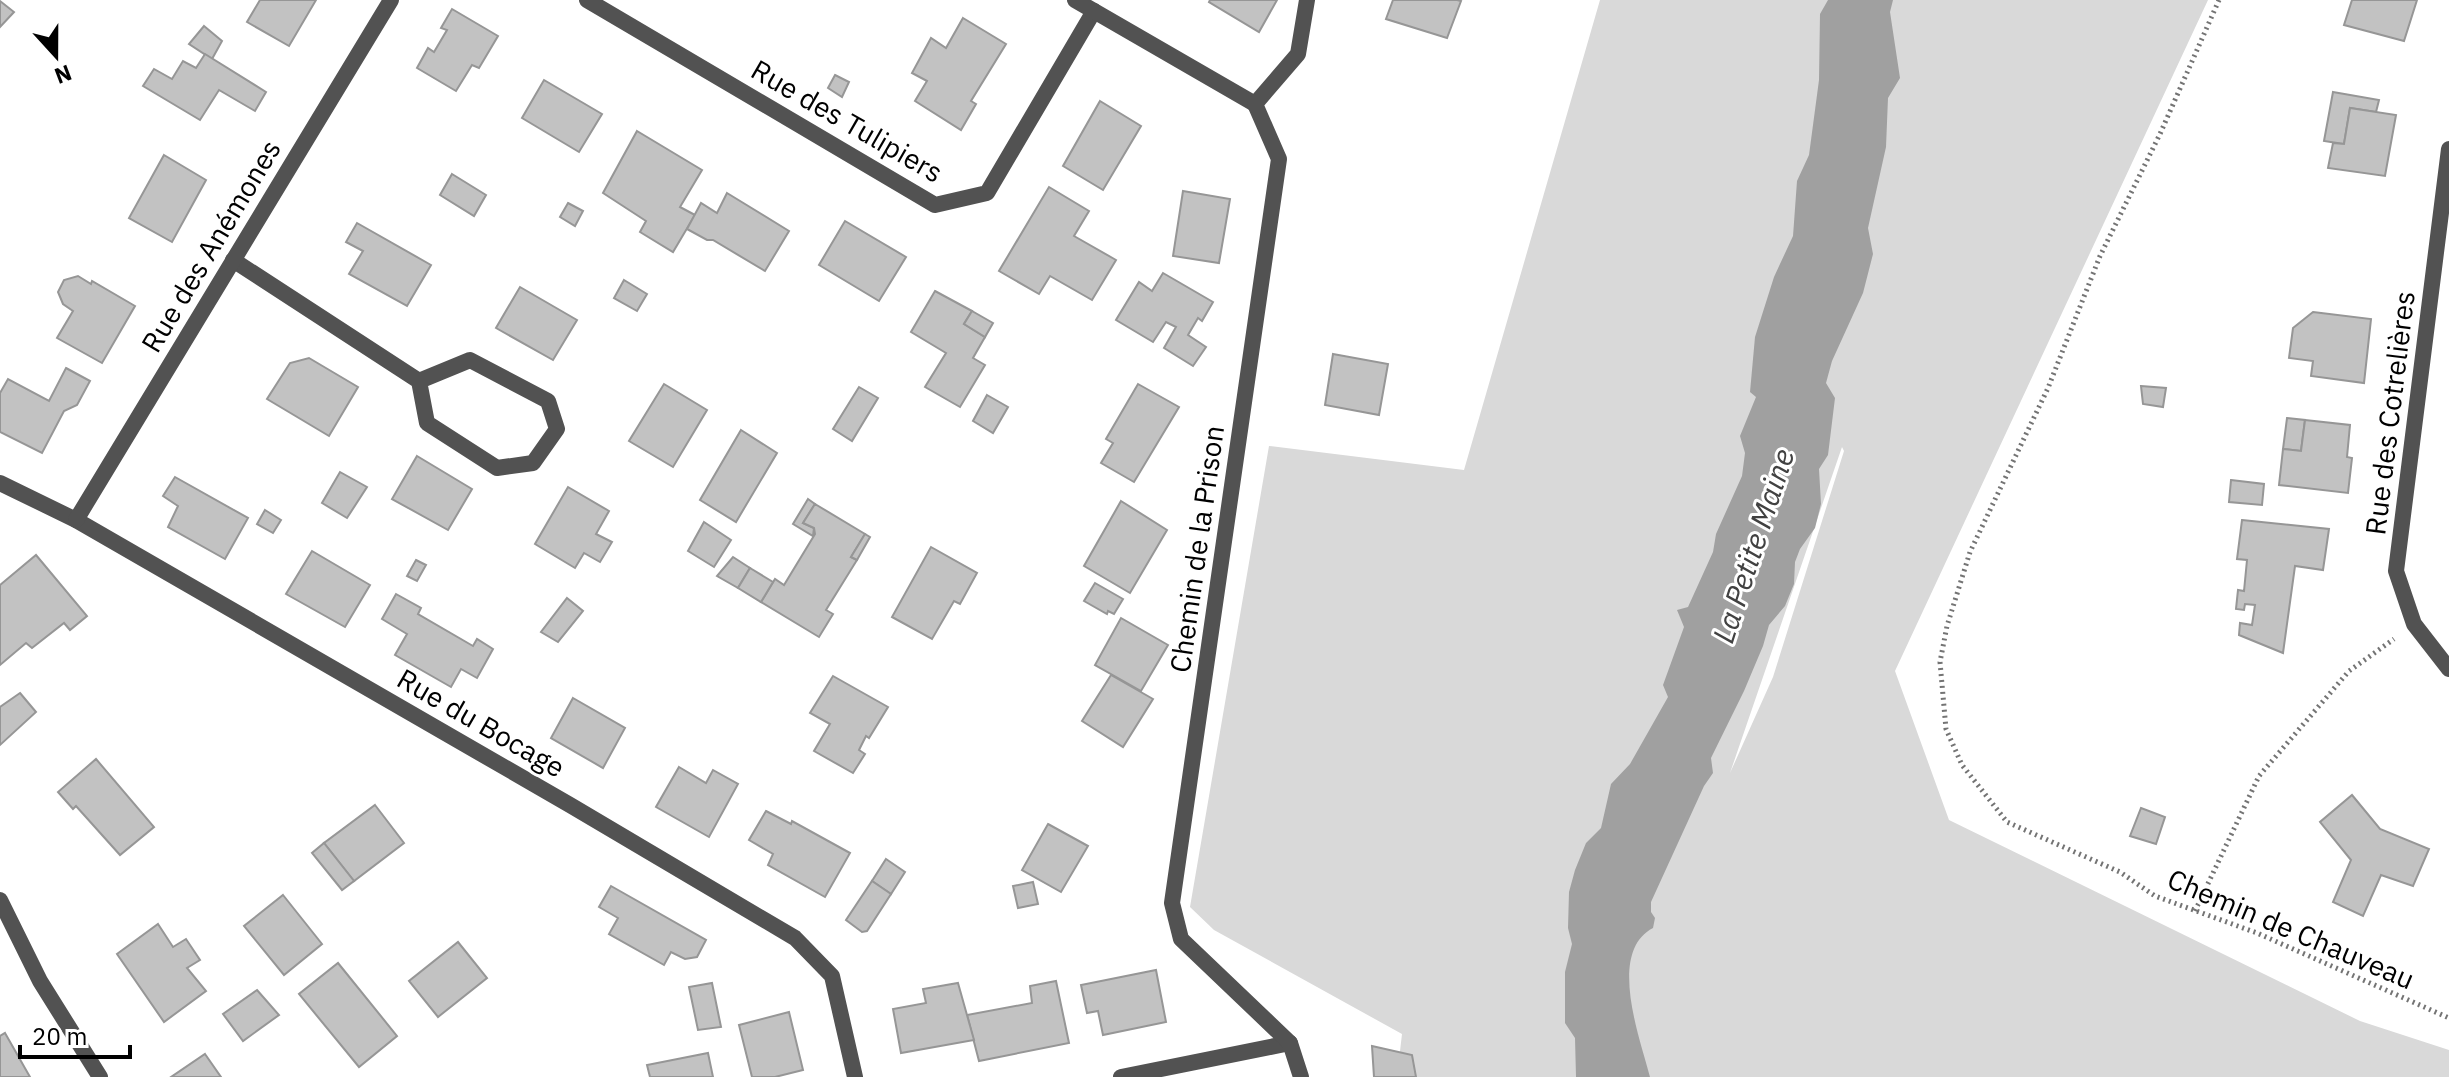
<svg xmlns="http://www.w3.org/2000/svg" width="2449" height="1077" font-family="'IBM Plex Sans',sans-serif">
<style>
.green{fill:#d9d9d9;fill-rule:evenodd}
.water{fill:#a0a0a0}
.building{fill:#c2c2c2;stroke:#969696;stroke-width:2}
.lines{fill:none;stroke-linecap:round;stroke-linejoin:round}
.path{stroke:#747474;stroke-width:5;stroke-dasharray:2 4;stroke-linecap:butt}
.minor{stroke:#525252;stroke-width:16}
.labels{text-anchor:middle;stroke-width:6;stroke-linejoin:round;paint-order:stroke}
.street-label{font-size:28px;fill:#000;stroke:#fff}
.water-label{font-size:30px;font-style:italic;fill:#414141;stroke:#fff}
</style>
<rect width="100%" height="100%" fill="#fff"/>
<!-- green -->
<path class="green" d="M1600 0H2208L1895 671 1949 820 2360 1021 2449 1050V1077H1397L1402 1034 1214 930 1190 907 1269 446 1464 470ZM1842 447 1844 451 1773 677 1730 773Z"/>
<!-- water -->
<path class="water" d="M1828 0H1893L1890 12 1900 78 1888 98 1886 147 1868 228 1873 254 1863 293 1832 361 1826 383 1835 398 1828 455 1819 469 1821 504 1815 528 1800 549 1795 562 1794 584 1785 606 1769 625 1763 646 1744 691 1711 758 1713 773 1704 786 1651 902V912L1655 918 1653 928C1607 952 1640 1038 1650 1077H1576L1575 1038 1565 1023V972L1572 944 1568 928 1569 892 1575 870 1586 843 1601 828 1611 784 1630 764 1668 697 1663 685 1684 627 1677 610 1688 607 1713 552 1716 534 1742 476 1745 453 1740 436 1756 397 1750 392 1755 337 1774 277 1793 236 1797 181 1809 155 1819 80 1820 14Z"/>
<!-- building -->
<g class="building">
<polygon points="260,0 316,0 289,46 247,22"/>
<polygon points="1210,0 1277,0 1259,32 1209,2"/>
<polygon points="1393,0 1457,0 1461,1 1447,38 1386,19"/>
<polygon points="2352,0 2417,0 2404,41 2344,25"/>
<polygon points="0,1 14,12 0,27"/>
<polygon points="452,9 498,36 479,68 472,65 456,91 417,68 428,48 434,52 447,30 441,28"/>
<polygon points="963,18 1006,44 971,101 976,104 961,130 915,101 927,81 912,73 931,38 946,48"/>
<polygon points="204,26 222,41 212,59 189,44"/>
<polygon points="205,54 266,92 255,111 219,90 200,120 143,86 154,69 172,79 183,61 196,68"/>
<polygon points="835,75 849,82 842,97 828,88"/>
<polygon points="544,80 602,114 579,152 522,118"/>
<polygon points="2333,92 2379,100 2376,112 2350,108 2344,144 2324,141"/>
<polygon points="1100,101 1141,126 1103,190 1063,166"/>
<polygon points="2350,108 2396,115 2385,176 2328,168 2333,143 2344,144"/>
<polygon points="637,131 702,170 680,207 695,215 673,252 640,232 646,221 603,193"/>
<polygon points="164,155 206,180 172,242 129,218"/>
<polygon points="452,174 486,195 474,216 440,195"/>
<polygon points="1049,187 1089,211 1074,236 1116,260 1092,300 1050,276 1039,294 999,271"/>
<polygon points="1183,191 1230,199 1219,263 1173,256"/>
<polygon points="727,193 789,231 765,271 713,240 707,240 687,229 701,203 717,213"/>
<polygon points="568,203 583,211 575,226 560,217"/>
<polygon points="845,221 906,257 879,301 819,265"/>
<polygon points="357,223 431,265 407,306 349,274 363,251 346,242"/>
<polygon points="1163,273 1213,302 1202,321 1198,318 1188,335 1206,347 1193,366 1164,348 1176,327 1166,322 1153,342 1116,320 1139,282 1152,291"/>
<polygon points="78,276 91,284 92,281 135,306 102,363 57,338 73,311 63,304 58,292 64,280"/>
<polygon points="624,280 647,294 637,311 614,298"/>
<polygon points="520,287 577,320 553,360 496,328"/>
<polygon points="935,291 972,311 964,324 985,337 973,358 985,365 960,407 925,387 946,353 911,332"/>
<polygon points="972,311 993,323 985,337 964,324"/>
<polygon points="2313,312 2371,319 2364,383 2311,376 2313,361 2289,358 2293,328"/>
<polygon points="1333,354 1388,364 1379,415 1325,405"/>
<polygon points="309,358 358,387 329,436 267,399 290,363"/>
<polygon points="66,368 90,381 77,405 64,411 42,453 0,432 0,393 8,379 49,401"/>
<polygon points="664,384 707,410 673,467 629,441"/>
<polygon points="1138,384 1179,407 1134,482 1101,463 1113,443 1106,439"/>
<polygon points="2141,386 2166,388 2163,407 2143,404"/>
<polygon points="859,387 878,398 852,441 833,429"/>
<polygon points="987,395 1008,407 993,433 973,421"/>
<polygon points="2287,418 2305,420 2301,451 2283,449"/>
<polygon points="2305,420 2350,425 2347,457 2352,458 2348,493 2279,485 2283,449 2301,451"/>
<polygon points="741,430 777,453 736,522 700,500"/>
<polygon points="417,456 472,489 448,530 392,499"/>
<polygon points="340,472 367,487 347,518 322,503"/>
<polygon points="175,477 248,518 225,559 168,527 178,506 163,496"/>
<polygon points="2231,480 2264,484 2262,505 2229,502"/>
<polygon points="568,487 609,511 596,534 612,542 600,562 584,553 575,568 535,544"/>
<polygon points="808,499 815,504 803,523 814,528 813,536 793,524"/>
<polygon points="1121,501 1167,530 1130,593 1084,566"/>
<polygon points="815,504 865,534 851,557 857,560 826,610 833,614 819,637 761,602 775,579 784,585 815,534 814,528 803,523"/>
<polygon points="265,510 281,520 273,533 257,524"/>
<polygon points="2242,520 2329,529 2323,570 2295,566 2283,653 2239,635 2240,623 2252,625 2255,605 2245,604 2244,610 2236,609 2238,590 2244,591 2247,560 2237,559"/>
<polygon points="704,522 731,540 714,567 688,551"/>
<polygon points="865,534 870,537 857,560 851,557"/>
<polygon points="931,547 977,573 960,604 954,601 932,639 892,617"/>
<polygon points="312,551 370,585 345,627 286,594"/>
<polygon points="36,555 87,616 70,630 64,623 32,648 26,643 0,665 0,585"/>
<polygon points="733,557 750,568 738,588 717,576"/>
<polygon points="416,560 426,565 417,581 407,576"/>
<polygon points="750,568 773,582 761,602 738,588"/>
<polygon points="1095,583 1123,599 1114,614 1108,611 1107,614 1084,601"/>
<polygon points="396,594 421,608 418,614 473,646 477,639 493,649 477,678 461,669 451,687 395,655 407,634 382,619"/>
<polygon points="567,598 583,611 558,642 541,632"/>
<polygon points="1121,618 1168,645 1141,691 1095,665"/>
<polygon points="1111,675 1153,699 1123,747 1082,721"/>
<polygon points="833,676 888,707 869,738 866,736 859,750 865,754 853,773 814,751 830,724 810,713"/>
<polygon points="20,693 36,712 0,745 0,707"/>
<polygon points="573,698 625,728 603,768 551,738"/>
<polygon points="96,759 154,827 120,855 76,806 73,809 58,792"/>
<polygon points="679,767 706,783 713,770 738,784 709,837 656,807"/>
<polygon points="2352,795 2380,829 2429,849 2413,886 2381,875 2363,916 2333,902 2351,860 2320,822"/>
<polygon points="375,805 404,843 354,881 324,843"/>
<polygon points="2141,808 2165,817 2156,844 2130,836"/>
<polygon points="766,811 791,824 792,821 850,853 825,897 768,865 773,854 749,840"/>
<polygon points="1048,824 1088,846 1061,892 1022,870"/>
<polygon points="324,843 354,881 342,890 312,853"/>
<polygon points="886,859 905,872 891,894 872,881"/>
<polygon points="872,881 891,894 867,931 862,932 846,920"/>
<polygon points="1033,882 1038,904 1018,908 1013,886"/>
<polygon points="611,886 706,940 697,957 685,959 671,952 664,965 609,934 618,918 599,907"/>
<polygon points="283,895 322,944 284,975 244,926"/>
<polygon points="158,924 173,947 186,939 200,960 187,968 206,991 164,1022 117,954"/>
<polygon points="458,942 487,978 438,1017 409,981"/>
<polygon points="338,963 397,1036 359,1067 299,994"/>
<polygon points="1156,970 1166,1022 1103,1035 1098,1011 1087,1013 1081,985"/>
<polygon points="1056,981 1069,1043 979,1061 967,1015 1032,1003 1030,986"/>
<polygon points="712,983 721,1027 698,1030 689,987"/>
<polygon points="958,983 974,1040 901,1053 893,1009 926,1003 923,989"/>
<polygon points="257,990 279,1015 243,1041 223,1014"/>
<polygon points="789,1012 803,1070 775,1077 752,1077 739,1025"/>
<polygon points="5,1033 30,1077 0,1077 0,1036"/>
<polygon points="1372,1046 1412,1055 1416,1077 1374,1077"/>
<polygon points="708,1053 713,1077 650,1077 647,1065"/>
<polygon points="205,1054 221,1077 171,1077"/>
</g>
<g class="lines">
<!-- path -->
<g class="path">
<polyline points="2219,0 2160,134 2100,256 2048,388 1970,552 1947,626 1940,662 1946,729 1962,765 2007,822 2120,872 2155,896 2257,933 2449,1018"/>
<polyline points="2195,911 2259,776 2349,671 2394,639"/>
</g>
<!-- minor -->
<g class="minor">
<polyline points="587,0 935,205 987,193 1094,11"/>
<polyline points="1075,0 1255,104"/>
<polyline points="2449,149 2396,571 2414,624 2449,669"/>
<polyline points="233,260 419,381 427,423 497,468 533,463 557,429 548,401 470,360 419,381"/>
<polyline points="0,483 76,520 570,805 795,938 832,976 855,1077"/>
<polyline points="76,520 391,0"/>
<polyline points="0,900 40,981 100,1077"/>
<polyline points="1121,1077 1290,1043"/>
<polyline points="1301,1077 1290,1043 1181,939 1172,903 1279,159 1255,104 1298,54 1307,0"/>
</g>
</g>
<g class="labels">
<!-- street labels -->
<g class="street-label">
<text transform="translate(847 121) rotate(30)" y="10">Rue des Tulipiers</text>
<text transform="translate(211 246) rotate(-59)" y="10">Rue des Anémones</text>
<text transform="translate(2390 413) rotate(-83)" y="10">Rue des Cotrelières</text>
<text transform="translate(1197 549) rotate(-82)" y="10">Chemin de la Prison</text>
<text transform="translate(481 723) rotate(30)" y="10">Rue du Bocage</text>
<text transform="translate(2291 929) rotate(23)" y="10">Chemin de Chauveau</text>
</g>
<!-- water labels -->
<g class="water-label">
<text transform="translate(1754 546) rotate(-72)" y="10">La Petite Maine</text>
</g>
</g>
<!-- north arrow -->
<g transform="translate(56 56) rotate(159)" stroke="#ffffff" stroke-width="6" paint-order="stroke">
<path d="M0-6L14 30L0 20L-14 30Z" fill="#000000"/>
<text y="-12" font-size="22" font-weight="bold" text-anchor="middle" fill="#000000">N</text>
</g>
<!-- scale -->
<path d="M20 1045v12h110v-12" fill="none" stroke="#000000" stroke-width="4"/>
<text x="32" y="1045" font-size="24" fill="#000000" stroke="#ffffff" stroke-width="6" paint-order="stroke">20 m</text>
</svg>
